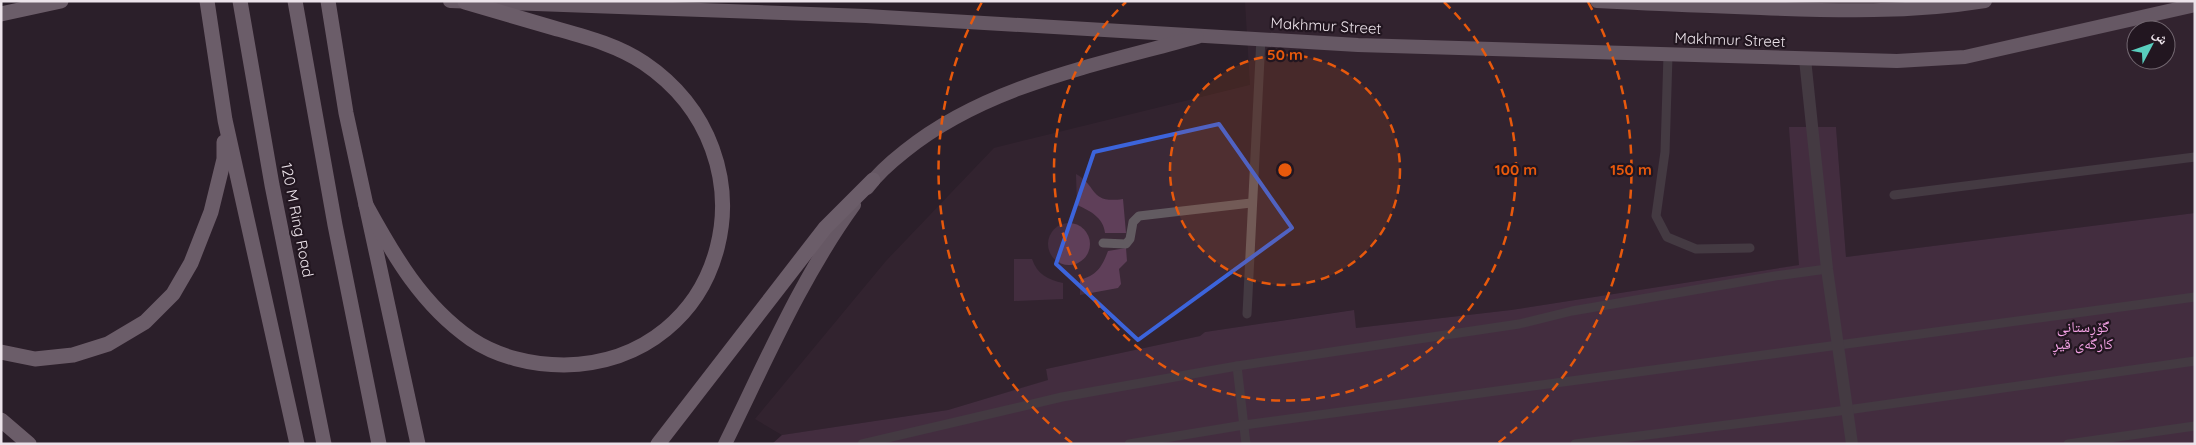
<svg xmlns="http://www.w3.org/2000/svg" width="2196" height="445" font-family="Quicksand,'Noto Naskh Arabic',sans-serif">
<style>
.built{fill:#3b2937;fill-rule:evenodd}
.green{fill:#5f3f59}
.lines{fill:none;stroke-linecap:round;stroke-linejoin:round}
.service{stroke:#625b61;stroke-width:9}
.minor{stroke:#625b61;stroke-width:12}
.trunk{stroke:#ad9eaa;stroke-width:14}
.motorway{stroke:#b9a8b6;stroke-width:15}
.marked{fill:none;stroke:#3c64db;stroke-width:4;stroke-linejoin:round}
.ring{fill:none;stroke:#e8590c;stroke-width:2.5;stroke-dasharray:9 6}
.labels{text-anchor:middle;stroke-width:4.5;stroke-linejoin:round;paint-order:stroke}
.street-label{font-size:15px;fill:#ece3ea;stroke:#221620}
.park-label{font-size:15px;fill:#f6a4e7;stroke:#221620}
.centre{fill:#e8590c;stroke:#221620;stroke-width:2.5}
.ring-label{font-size:15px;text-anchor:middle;font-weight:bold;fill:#e8590c;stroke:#221620;stroke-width:4.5;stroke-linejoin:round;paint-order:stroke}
</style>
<rect width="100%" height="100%" fill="#2c1f2a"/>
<!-- built -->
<path class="built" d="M1245 1H2195V213L1846 257 1836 127H1790L1800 265 1511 310 1356 328 1353 310 1205 332 1200 336 1046 369 1049 380 948 410 782 435 755 419 886 261 994 148 1250 85ZM2136 30H2166V60H2136Z"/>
<!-- green -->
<g class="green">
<polygon points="1789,127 1836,127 1846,257 2195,213 2195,444 772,444 782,435 948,410 1048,380 1046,369 1200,336 1205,332 1354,310 1356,328 1511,310 1799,265"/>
<path d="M1076 174C1098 186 1089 204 1123 199L1126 233H1105C1104 218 1089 210 1077 205Z"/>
<circle cx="1069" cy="244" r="21"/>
<path d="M1126 248 1127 261 1119 269 1121 284 1118 288 1080 295V280C1097 275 1102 267 1108 251Z"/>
<path d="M1014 259H1032C1037 274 1048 280 1063 283V299L1014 301Z"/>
</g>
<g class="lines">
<!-- service -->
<g class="service">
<polyline points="1668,55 1665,152 1656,216 1667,237 1696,249 1750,248"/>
<polyline points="1894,195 2195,157"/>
<polyline points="1103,243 1126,244 1130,239 1133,222 1139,216 1251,203"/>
<polyline points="1247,314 1261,38"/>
<polyline points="1237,366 1246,444"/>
<polyline points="862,444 1062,397 1237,366 1519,324 1572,311 1775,276 1827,269"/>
<polyline points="1129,444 1244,425 2195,297"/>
<polyline points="1575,444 1847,410 2195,361"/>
<polyline points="2068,444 2195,426"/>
</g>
<!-- minor -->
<polyline class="minor" points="1805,59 1827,269 1852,444"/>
<!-- trunk -->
<g class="trunk">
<polyline points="450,1 866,16 1358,45 1897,61 1965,57 2195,5"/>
<path d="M1597 1C1652 4 1706 6 1761 8 1836 11 1911 13 1985 1"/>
<path d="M867 188C878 173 891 162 905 151 987 85 1097 65 1197 37"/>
<path d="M725 444C765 363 801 278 854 205"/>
</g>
<!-- motorway -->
<g class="motorway">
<polyline points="207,1 225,120 297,444"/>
<polyline points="240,1 272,185 324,444"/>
<polyline points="295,1 335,225 379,444"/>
<polyline points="328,1 346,113 418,444"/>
<polyline points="1,14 61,1"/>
<path d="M366 205C394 256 422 305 471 339 498 357 532 365 564 365 730 362 780 155 644 63 617 45 586 37 554 28 524 19 495 11 465 2"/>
<polyline points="1,352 35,359 73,355 108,344 145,322 173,294 191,263 211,212 224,159 224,142"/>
<polyline points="1,420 29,444"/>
<polyline points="658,444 825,228 873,180"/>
</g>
</g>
<!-- marked area -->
<path d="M0 0H2196V445H0ZM1219 124 1292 228 1138 340 1056 264 1094 152Z" fill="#2c1f2a" fill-opacity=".55" fill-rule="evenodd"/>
<path class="marked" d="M1219 124 1292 228 1138 340 1056 264 1094 152Z"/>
<!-- distance rings -->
<circle cx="1285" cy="170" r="115" fill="#e8590c" fill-opacity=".12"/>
<g class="ring">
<circle cx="1285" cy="170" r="115"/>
<path d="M1444 2A231 231 0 1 1 1126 2"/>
<path d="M1072 443A346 346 0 0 1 982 2M1588 2A346 346 0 0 1 1498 443"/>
</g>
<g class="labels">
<!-- street labels -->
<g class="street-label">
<text transform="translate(1326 26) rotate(3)" y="5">Makhmur Street</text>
<text transform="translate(1730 40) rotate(2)" y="5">Makhmur Street</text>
<text transform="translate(297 220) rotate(79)" y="5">120 M Ring Road</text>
</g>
<!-- park labels -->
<g class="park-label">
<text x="2083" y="332">گۆڕستانی<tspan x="2083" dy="17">کارگەی قیڕ</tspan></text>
</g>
</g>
<circle cx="1285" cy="170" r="8" class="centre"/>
<g class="ring-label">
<text x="1285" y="60">50 m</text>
<text x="1516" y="175">100 m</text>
<text x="1631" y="175">150 m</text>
</g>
<!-- border -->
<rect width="2196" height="445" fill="none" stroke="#ece3ea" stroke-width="5"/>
<!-- north arrow -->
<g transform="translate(2151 45) rotate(49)"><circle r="24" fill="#221620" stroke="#736871"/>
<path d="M0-4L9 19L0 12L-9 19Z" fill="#59cebe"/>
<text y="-8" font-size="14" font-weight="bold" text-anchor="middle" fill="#ece3ea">ش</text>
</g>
</svg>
